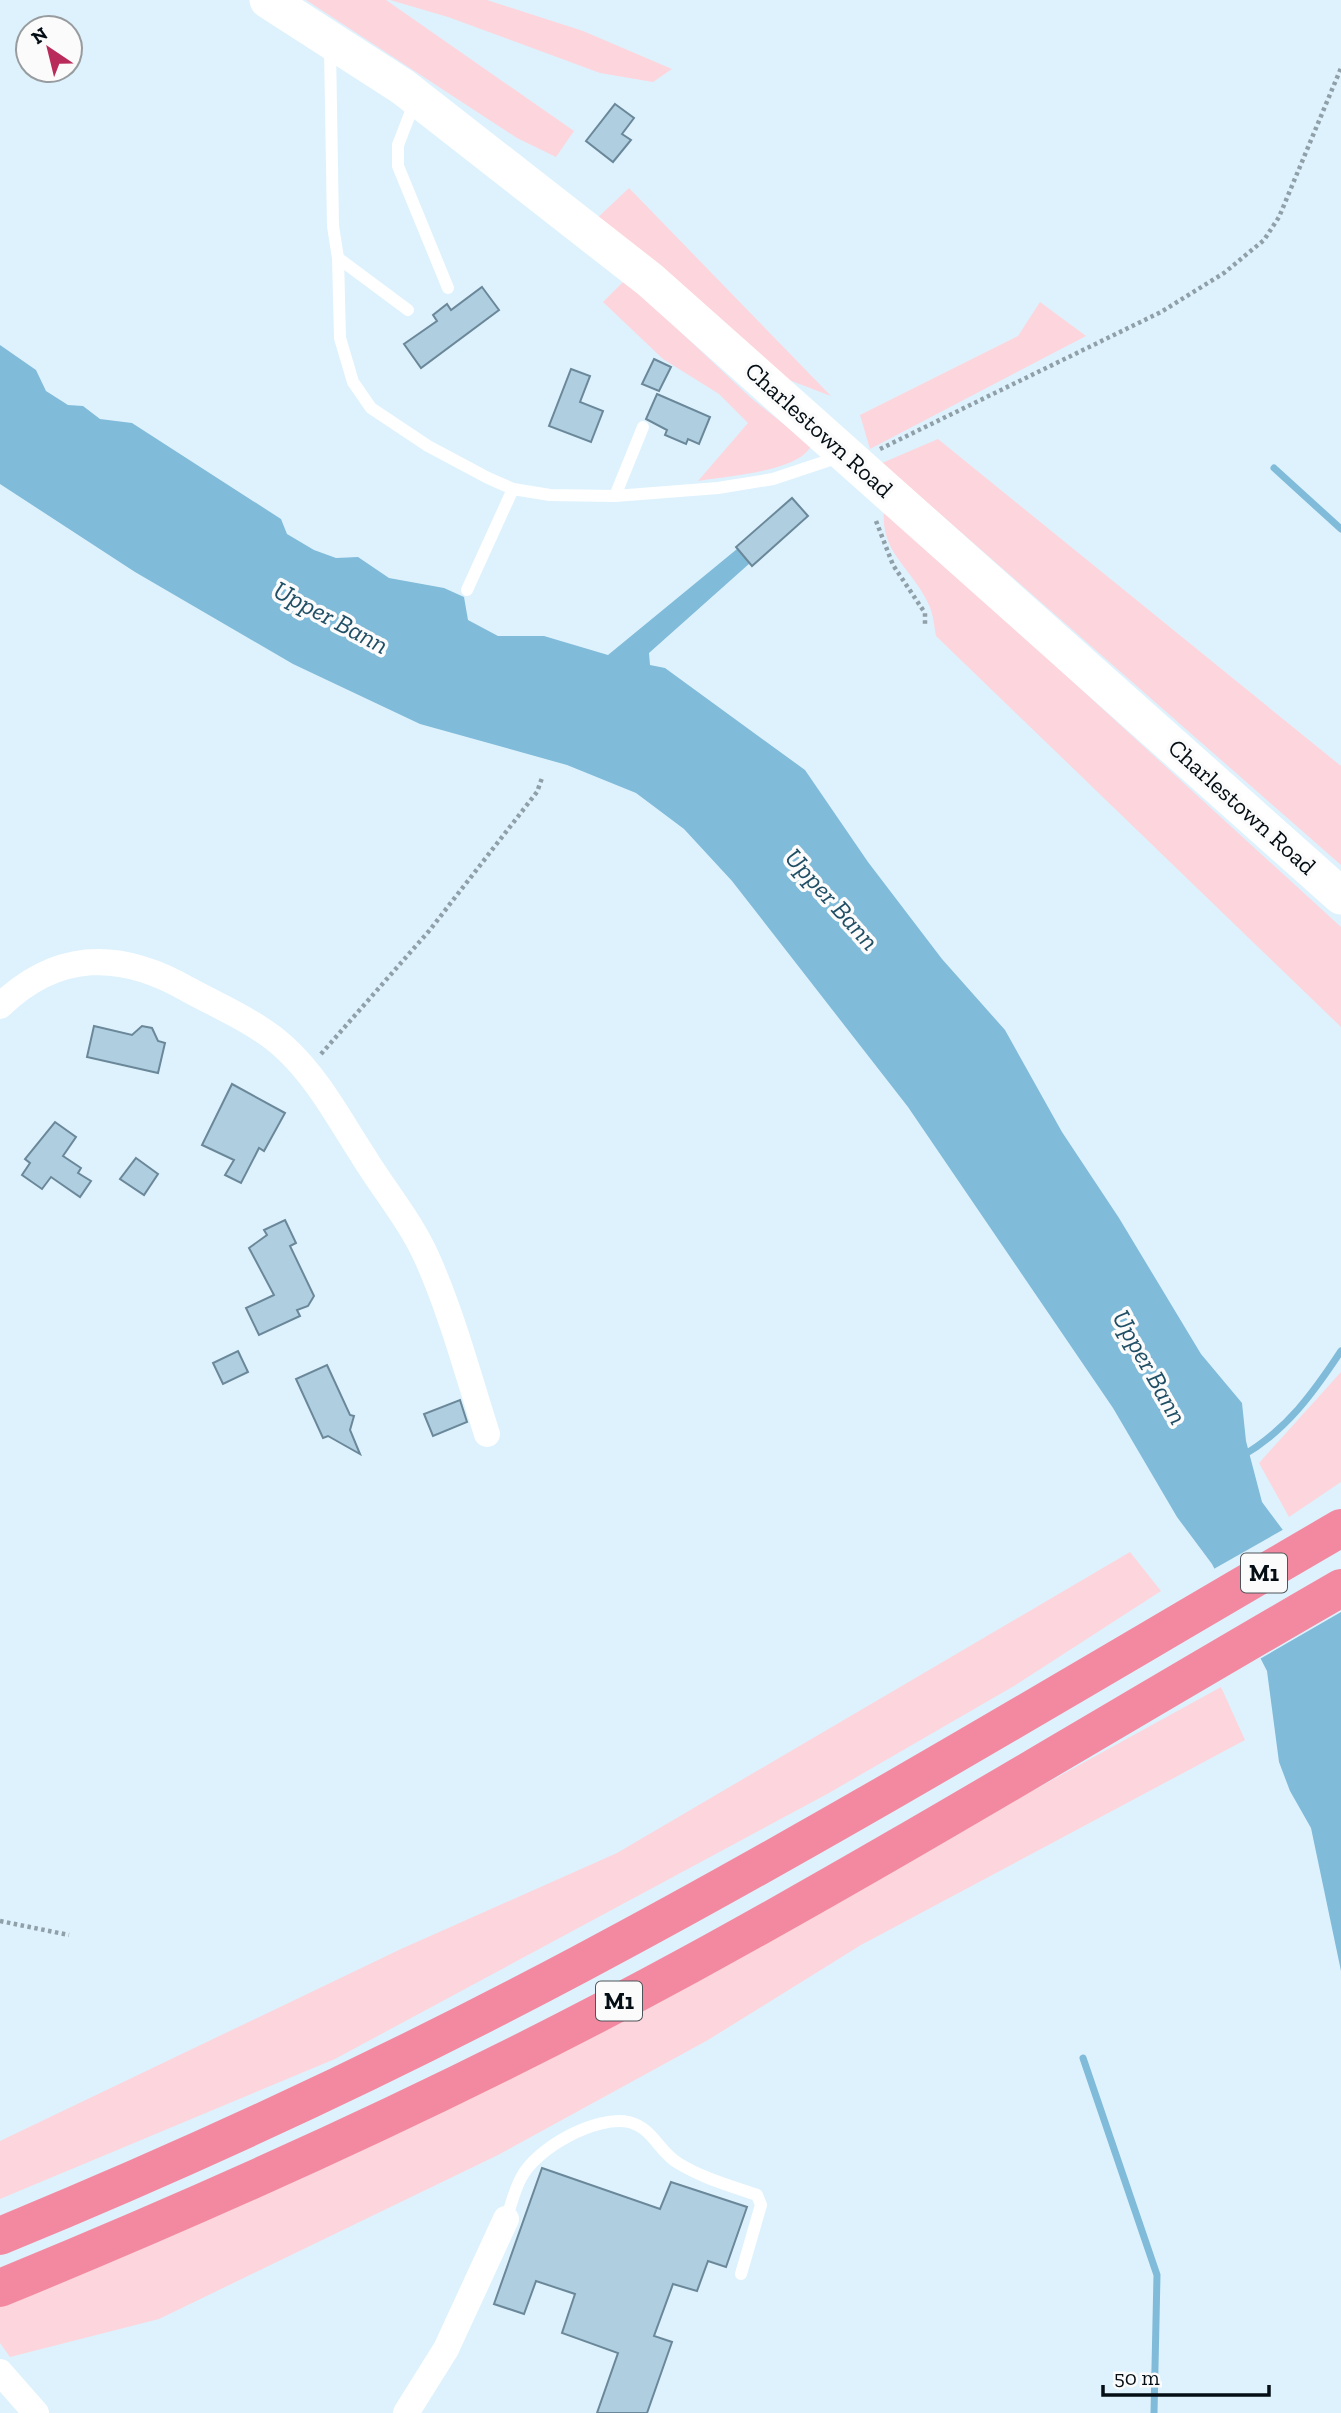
<svg xmlns="http://www.w3.org/2000/svg" width="1341" height="2413" font-family="'Zilla Slab',serif">
<style>
.green{fill:#fdd5dc}
.water{fill:#80bbda}
.pier{fill:#def2fd}
.lines{fill:none;stroke-linecap:round;stroke-linejoin:round}
.stream{stroke:#80bbda;stroke-width:7}
.building{fill:#afcfe1;stroke:#6a8899;stroke-width:2}
.path{stroke:#90a0a9;stroke-width:4.5;stroke-dasharray:3.5 3.5;stroke-linecap:butt}
.service{stroke:#fff;stroke-width:12}
.minor{stroke:#fff;stroke-width:26}
.secondary{stroke:#fff;stroke-width:37}
.motorway{stroke:#f389a0;stroke-width:38}
.labels{text-anchor:middle;stroke-width:7;stroke-linejoin:round;paint-order:stroke}
.shield{fill:#fbfbfb;stroke:#4e5559;stroke-width:2}
.shield-label{font-size:23px;font-weight:bold;fill:#040e14}
.street-label{font-size:24px;fill:#040e14;stroke:#fbfbfb}
.water-label{font-size:26px;font-style:italic;fill:#1f4e65;stroke:#fbfbfb}
</style>
<rect width="100%" height="100%" fill="#def2fd"/>
<!-- green -->
<g class="green">
<polygon points="306,0 386,0 574,131 556,157 517,138"/>
<polygon points="390,0 487,0 583,31 672,69 653,82 600,73 448,17"/>
<polygon points="629,188 831,396 781,377 593,222"/>
<path d="M625 280 751 398 811 446C798 472 726 476 698 481L748 423 719 394 663 359 603 302Z"/>
<polygon points="1040,302 1086,336 870,449 860,415 1018,336"/>
<polygon points="938,439 1341,766 1341,865 882,463"/>
<path d="M884 509 1341 927V1027L936 636C934 625 933 612 928 603 911 567 880 553 884 509Z"/>
<polygon points="1341,1372 1341,1482 1289,1517 1259,1463"/>
<polygon points="1130,1552 1161,1591 1014,1686 829,1793 335,2059 0,2199 0,2141 401,1949 617,1853"/>
<polygon points="1221,1687 1245,1740 861,1945 708,2040 498,2155 159,2319 10,2357 0,2343 0,2306 585,2037"/>
</g>
<!-- water -->
<polygon class="water" points="0,345 36,370 46,391 68,405 83,406 100,419 132,423 281,519 287,534 314,550 336,558 358,557 389,578 444,588 464,597 468,620 498,636 544,636 608,655 737,549 750,563 649,653 650,665 665,668 805,770 868,862 942,959 1005,1030 1062,1132 1119,1218 1201,1354 1242,1403 1246,1441 1262,1502 1341,1608 1341,1971 1311,1828 1290,1791 1279,1762 1267,1671 1212,1564 1177,1517 1113,1408 908,1107 732,881 684,829 636,793 567,765 420,724 293,664 135,572 0,484"/>
<!-- pier -->
<polygon class="pier" points="1286,1528 1341,1602 1341,1612 1258,1660 1212,1570"/>
<g class="lines">
<!-- stream -->
<g class="stream">
<polyline points="1274,468 1341,529"/>
<path d="M1242 1456C1286 1431 1314 1392 1341 1351"/>
<polyline points="1083,2058 1157,2275 1154,2413"/>
</g>
</g>
<!-- building -->
<g class="building">
<polygon points="615,104 634,118 622,134 631,140 613,162 586,141"/>
<polygon points="482,287 499,310 421,368 404,344 437,321 433,315 447,304 451,310"/>
<polygon points="654,359 671,367 659,391 642,384"/>
<polygon points="571,369 590,376 580,402 603,411 591,442 549,426"/>
<polygon points="657,394 710,417 699,444 688,439 686,444 665,435 667,430 646,419"/>
<polygon points="792,498 808,516 752,566 736,547"/>
<polygon points="94,1026 132,1035 142,1026 152,1028 158,1041 165,1043 158,1073 87,1057"/>
<polygon points="232,1084 285,1113 264,1151 259,1148 241,1183 225,1175 234,1160 202,1145"/>
<polygon points="55,1122 76,1137 63,1156 81,1168 78,1173 91,1181 80,1197 51,1177 42,1189 22,1175 30,1163 25,1159"/>
<polygon points="136,1158 158,1174 144,1195 120,1179"/>
<polygon points="285,1220 296,1243 290,1246 314,1296 308,1306 297,1310 300,1316 259,1335 246,1308 274,1295 249,1248 267,1235 264,1230"/>
<polygon points="238,1351 248,1372 223,1384 213,1363"/>
<polygon points="327,1365 350,1415 354,1416 350,1430 360,1454 328,1436 323,1438 296,1379"/>
<polygon points="460,1400 467,1422 433,1436 424,1414"/>
<polygon points="542,2168 660,2209 671,2182 747,2207 726,2267 708,2261 697,2291 673,2284 654,2336 672,2342 647,2413 597,2413 618,2353 562,2333 575,2294 536,2281 524,2314 494,2304"/>
</g>
<g class="lines">
<!-- path -->
<g class="path">
<polyline points="880,449 1161,312 1224,273 1264,240 1279,217 1341,68"/>
<polyline points="876,521 893,565 925,613 925,627"/>
<polyline points="321,1054 429,931 537,792 542,778"/>
<polyline points="0,1921 69,1935"/>
</g>
<!-- service -->
<g class="service">
<polyline points="330,48 333,226 338,258 340,338 353,382 371,408 428,446 488,478 513,489 550,495 615,496 718,488 773,479 839,457"/>
<polyline points="415,101 398,145 398,166 448,288"/>
<polyline points="338,258 408,310"/>
<polyline points="615,496 643,427"/>
<polyline points="467,590 513,489"/>
<path d="M506 2219C511 2206 514 2191 521 2178 536 2148 596 2115 629 2122 653 2128 659 2152 678 2163 702 2178 731 2186 757 2195L761 2205 741 2274"/>
</g>
<!-- minor -->
<g class="minor">
<path d="M0 1006C58 950 122 951 189 990 220 1007 258 1023 284 1047 317 1077 338 1117 362 1154 383 1189 410 1220 427 1258 452 1314 468 1375 487 1434"/>
<polyline points="0,2372 36,2413"/>
<polyline points="406,2413 446,2349 506,2219"/>
</g>
<!-- secondary -->
<polyline class="secondary" points="268,0 403,87 650,280 1341,896"/>
<!-- motorway -->
<g class="motorway">
<path d="M0 2236C197 2155 392 2064 580 1964 838 1827 1088 1675 1341 1528"/>
<path d="M0 2288C234 2192 467 2086 689 1965 909 1845 1124 1713 1341 1588"/>
</g>
</g>
<g class="labels">
<!-- shield labels -->
<g class="shield">
<rect x="1241" y="1553.5" width="46" height="39" rx="5"/>
<rect x="596" y="1981.5" width="46" height="39" rx="5"/>
</g>
<g class="shield-label">
<text x="1264" y="1581">M1</text>
<text x="619" y="2009">M1</text>
</g>
<!-- street labels -->
<g class="street-label">
<text transform="translate(819 430) rotate(42)" y="8">Charlestown Road</text>
<text transform="translate(1242 807) rotate(42)" y="8">Charlestown Road</text>
</g>
<!-- water labels -->
<g class="water-label">
<text transform="translate(331 617) rotate(28)" y="9">Upper Bann</text>
<text transform="translate(832 899) rotate(48)" y="9">Upper Bann</text>
<text transform="translate(1150 1367) rotate(61)" y="9">Upper Bann</text>
</g>
</g>
<!-- north arrow -->
<g transform="translate(49 49) rotate(325)"><circle r="33" fill="#fbfbfb" stroke="#989c9f" stroke-width="2"/>
<path d="M0-5L12 26L0 18L-12 26Z" fill="#b92b5b"/>
<text y="-10" font-size="19" font-weight="bold" text-anchor="middle" fill="#040e14">N</text>
</g>
<!-- scale -->
<path d="M1103 2385v10h166v-10" fill="none" stroke="#040e14" stroke-width="3.5"/>
<text x="1114" y="2385" font-size="21" fill="#040e14" stroke="#fbfbfb" stroke-width="5" paint-order="stroke">50 m</text>
</svg>
